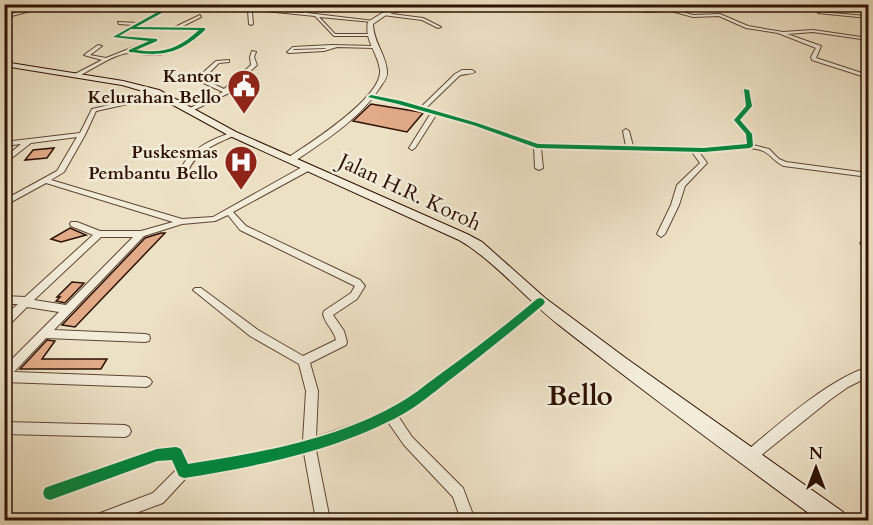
<svg xmlns="http://www.w3.org/2000/svg" width="873" height="525" font-family="Cardo,serif">
<style>
.building{fill:#e1aa88;stroke:#2d1203;stroke-width:1.5}
.lines{fill:none;stroke-linecap:round;stroke-linejoin:round}
.minor-casing{stroke:#5d4634;stroke-width:2}
.tertiary-casing{stroke:#5d4634;stroke-width:2}
.secondary-casing{stroke:#2d1203;stroke-width:2}
.minor{fill:#f3ecd9;fill-rule:evenodd}
.tertiary{fill:#f3ecd9;fill-rule:evenodd}
.secondary{fill:#f3ecd9;fill-rule:evenodd}
.cycleway-casing{stroke:#f3ecd9;stroke-width:4}
.cycleway{fill:#00873e;fill-rule:evenodd}
.labels{text-anchor:middle;stroke-width:5;stroke-linejoin:round;paint-order:stroke}
.far-poi-label{font-size:18px;font-weight:bold;fill:#2d1203;stroke:#f3ecd9;text-anchor:end}
.street-label{font-size:21px;fill:#2d1203;stroke:#f3ecd9}
.near-quarter-label{font-size:28px;font-weight:bold;fill:#2d1203;stroke:#f3ecd9}
</style>
<rect width="100%" height="100%" fill="#ede1c5"/>
<filter id="stains"><feTurbulence type="fractalNoise" baseFrequency=".00333" numOctaves="4"/><feColorMatrix values="0 0 0 0 .2 0 0 0 0 .09 0 0 0 0 .02 0 0 0 .5 -.17"/></filter>
<radialGradient id="worn" r=".72"><stop offset=".6" stop-color="#630" stop-opacity="0"/><stop offset="1" stop-color="#630" stop-opacity=".3"/></radialGradient>
<!-- building -->
<g class="building">
<polygon points="371,104 420,112 423,113 407,132 353,121"/>
<polygon points="54,148 47,158 25,160 33,150"/>
<polygon points="70,228 86,235 61,242 51,239"/>
<polygon points="161,233 165,233 75,327 62,325 145,238"/>
<polygon points="72,282 84,283 65,303 56,301 60,297 57,297"/>
<polygon points="47,340 55,341 42,359 107,359 101,369 20,369"/>
</g>
<g class="lines">
<!-- minor casing -->
<g class="minor-casing">
<g id="minor">
<polygon points="49,4 57,4 4,18 4,16 23,11 4,7 4,5 28,10"/>
<path d="M101 4H120L164 9 172 4H178L136 27H175L200 15 201 17 181 27 203 28 205 29C191 44 174 55 153 55 145 55 137 52 129 53 114 54 93 69 79 76H75V74L102 60 84 55 98 45 102 46 90 55 106 58 149 41 113 37 133 25 119 24 118 22 137 23 160 11ZM131 29 199 30C178 49 164 54 136 50L157 41V39L119 36Z"/>
<polygon points="310,4 315,4 307,13 374,21 372,22 319,17 335,34 370,34 372,35 370,36 334,36 315,16 255,10 252,12 253,24 251,25 249,24 248,11 253,8 303,13"/>
<polygon points="619,4 627,4 645,10 671,9 693,15 720,14 748,26 783,32 813,30 868,38 868,40 813,32 787,34 821,46 816,58 868,75 868,78 812,60 811,57 816,48 778,33 746,28 719,16 693,17 671,11 645,12"/>
<polygon points="854,4 859,4 868,13 868,18 818,13 820,12 866,16"/>
<polygon points="384,13 423,18 441,27 438,28 422,20 383,15"/>
<path d="M332 45 374 46 376 47 374 48 337 47 324 51 289 53 287 52 293 47ZM327 48 324 49 293 50 294 49Z"/>
<polygon points="252,51 256,52 254,57 257,65 229,91 229,93 192,111 188,111 188,109 223,92 197,80 197,78 216,61 229,60 229,62 219,63 203,79 224,89 251,65 250,57"/>
<path d="M462 70H472L475 72C470 75 464 73 459 76L426 108 477 123 538 144 626 146 623 131 626 129 629 131 633 146 704 148 747 144 746 134 734 120 746 106 743 90 748 89 752 106 740 120 752 134 753 145 769 149 779 159 786 162 868 173V177L784 166C776 163 772 156 765 152 750 143 717 152 699 152L707 163 685 186 679 205 665 234 661 237 657 234 671 205 677 185 700 163 692 152 541 148 543 168 539 170 535 168 534 147 473 125 436 115 415 148 412 150 409 148 431 113 368 97 371 95 399 100 421 107 455 74Z"/>
<path d="M162 93 164 94V96L96 111 85 135 64 172 51 180 182 219 213 217 304 166H310V170L233 212 246 226 360 280 365 286 357 299 333 315 344 331 347 342 346 345 310 363 318 391 316 437 363 421 401 403 465 356 537 299H543L545 302 543 305 460 372 416 406 398 416 412 437 463 488 475 520H461L453 497 404 445 388 422 342 441 316 450 330 520H316L304 453 263 463 187 477 163 503 117 520H93L95 515 153 493 177 469 172 460 157 461 50 500 45 498 43 493 45 488 157 449 176 447 181 449 188 464 263 451 303 441 306 391 299 364 250 336 193 290 195 288H201L258 330 303 356 336 340C334 330 325 324 323 314L324 311 351 293 355 286 240 230 228 215 215 221 182 224 144 236 54 330 145 334 149 335 150 338 149 341 145 342 46 338 14 372 146 377 150 379 152 382 150 385 146 387 4 382V367L59 312 27 307 8 326 4 327V316L18 304H4V296L25 297 93 235 71 226 70 224 71 222H77L100 231H141L173 222 46 183 4 206V200L57 171 77 137 31 143 4 164V158L21 144 4 146V142L80 133 92 109ZM101 237H133L66 305 34 300Z"/>
<path d="M233 132 236 134 235 135C215 145 198 149 188 171H182L181 169C190 148 213 139 233 132Z"/>
<polygon points="864,240 868,243 868,251 865,250 860,243"/>
<path d="M868 367V377L848 387 831 399 754 461 749 463 744 461 743 457 744 453C779 424 826 381 868 367Z"/>
<polygon points="4,422 125,425 129,427 131,431 129,435 125,437 4,434"/>
</g>
</g>
<!-- tertiary casing -->
<g class="tertiary-casing">
<g id="tertiary">
<path d="M414 4H424L386 15 373 24C373 42 387 56 387 72 388 78 382 84 379 89 358 120 326 140 295 161H289V157C309 144 383 97 380 70 378 53 364 40 368 22L382 13Z"/>
<polygon points="479,4 538,4 536,6"/>
<polygon points="559,4 619,4 601,8"/>
</g>
</g>
<!-- secondary casing -->
<g class="secondary-casing">
<path id="secondary" d="M4 62 123 81 159 90 236 132 467 234 482 242 545 298 627 359 843 512 845 520H818C731 456 644 392 559 325 526 299 495 261 459 240L230 136 153 94 122 85 4 66Z"/>
</g>
<!-- minor -->
<use href="#minor" class="minor"/>
<!-- tertiary -->
<use href="#tertiary" class="tertiary"/>
<!-- secondary -->
<use href="#secondary" class="secondary"/>
<!-- cycleway casing -->
<g class="cycleway-casing">
<g id="cycleway">
<path d="M172 4H178L136 27 205 28V30C180 53 164 57 131 52H129V50L149 41 113 37ZM131 29 199 30C178 49 164 54 136 50L157 41V39L119 36Z"/>
<polygon points="744,89 749,90 752,106 740,120 752,134 753,146 750,148 704,152 537,148 473,125 398,104 368,97 371,95 401,101 477,123 538,144 704,148 747,144 746,134 734,120 746,106"/>
<path d="M540 298 543 299 545 302 543 305C512 331 480 357 447 382 433 393 419 405 403 414 336 451 258 466 184 478L179 476 172 460 157 461 50 500 45 498 43 493 45 488 50 486 157 449 176 447 181 449 188 464C257 453 331 441 394 406 410 398 424 386 439 375 472 351 505 326 537 299Z"/>
</g>
</g>
<!-- cycleway -->
<use href="#cycleway" class="cycleway"/>
</g>
<!-- icons -->
<defs>
<g id="civic-pin" transform="scale(1.725)"><path d="M0 17L-7.5 6A9.5 9.5 0 1 1 7.5 6Z" fill="#8f2418" stroke="#f3ecd9"/><path d="M-.6-6.5H3V-4.5H.6V-3L4-1V1h2V6H-6V1h2V-1L-.6-3ZM-1.2 2.5V6h2.4V2.5Z" fill="#fff"/></g>
<g id="hospital-pin" transform="scale(1.725)"><path d="M0 17L-7.5 6A9.5 9.5 0 1 1 7.5 6Z" fill="#8f2418" stroke="#f3ecd9"/><path d="M-5-5h3v3.5h4V-5h3V5h-3V1.5h-4V5h-3Z" fill="#fff"/></g>
</defs>
<g fill-rule="evenodd">
<use href="#civic-pin" x="244" y="86"/>
<use href="#hospital-pin" x="241" y="162"/>
</g>
<g class="labels">
<!-- far-poi labels -->
<g class="far-poi-label">
<text x="221" y="82">Kantor<tspan x="221" dy="21">Kelurahan Bello</tspan></text>
<text x="218" y="158">Puskesmas<tspan x="218" dy="21">Pembantu Bello</tspan></text>
</g>
<!-- street labels -->
<g class="street-label">
<text transform="translate(410 192) rotate(25)" y="7">Jalan H.R. Koroh</text>
</g>
<!-- near-quarter labels -->
<g class="near-quarter-label">
<text x="580" y="405">Bello</text>
</g>
</g>
<!-- margin -->
<rect width="873" height="525" fill="none" stroke="#ede1c5" stroke-width="24"/>
<rect x="6" y="6" width="861" height="513" fill="none" stroke="#2d1203" stroke-width="3"/>
<rect x="12" y="12" width="849" height="501" fill="none" stroke="#2d1203" stroke-width="1.5"/>
<!-- north arrow -->
<g transform="translate(816 468)" stroke="#f3ecd9" stroke-width="4.5" paint-order="stroke">
<path d="M0-4.5L10 22L0 15L-10 22Z" fill="#2d1203"/>
<text y="-9" font-size="16" font-weight="bold" text-anchor="middle" fill="#2d1203">N</text>
</g>
<rect width="100%" height="100%" filter="url(#stains)"/>
<rect width="100%" height="100%" fill="url(#worn)"/>
</svg>
